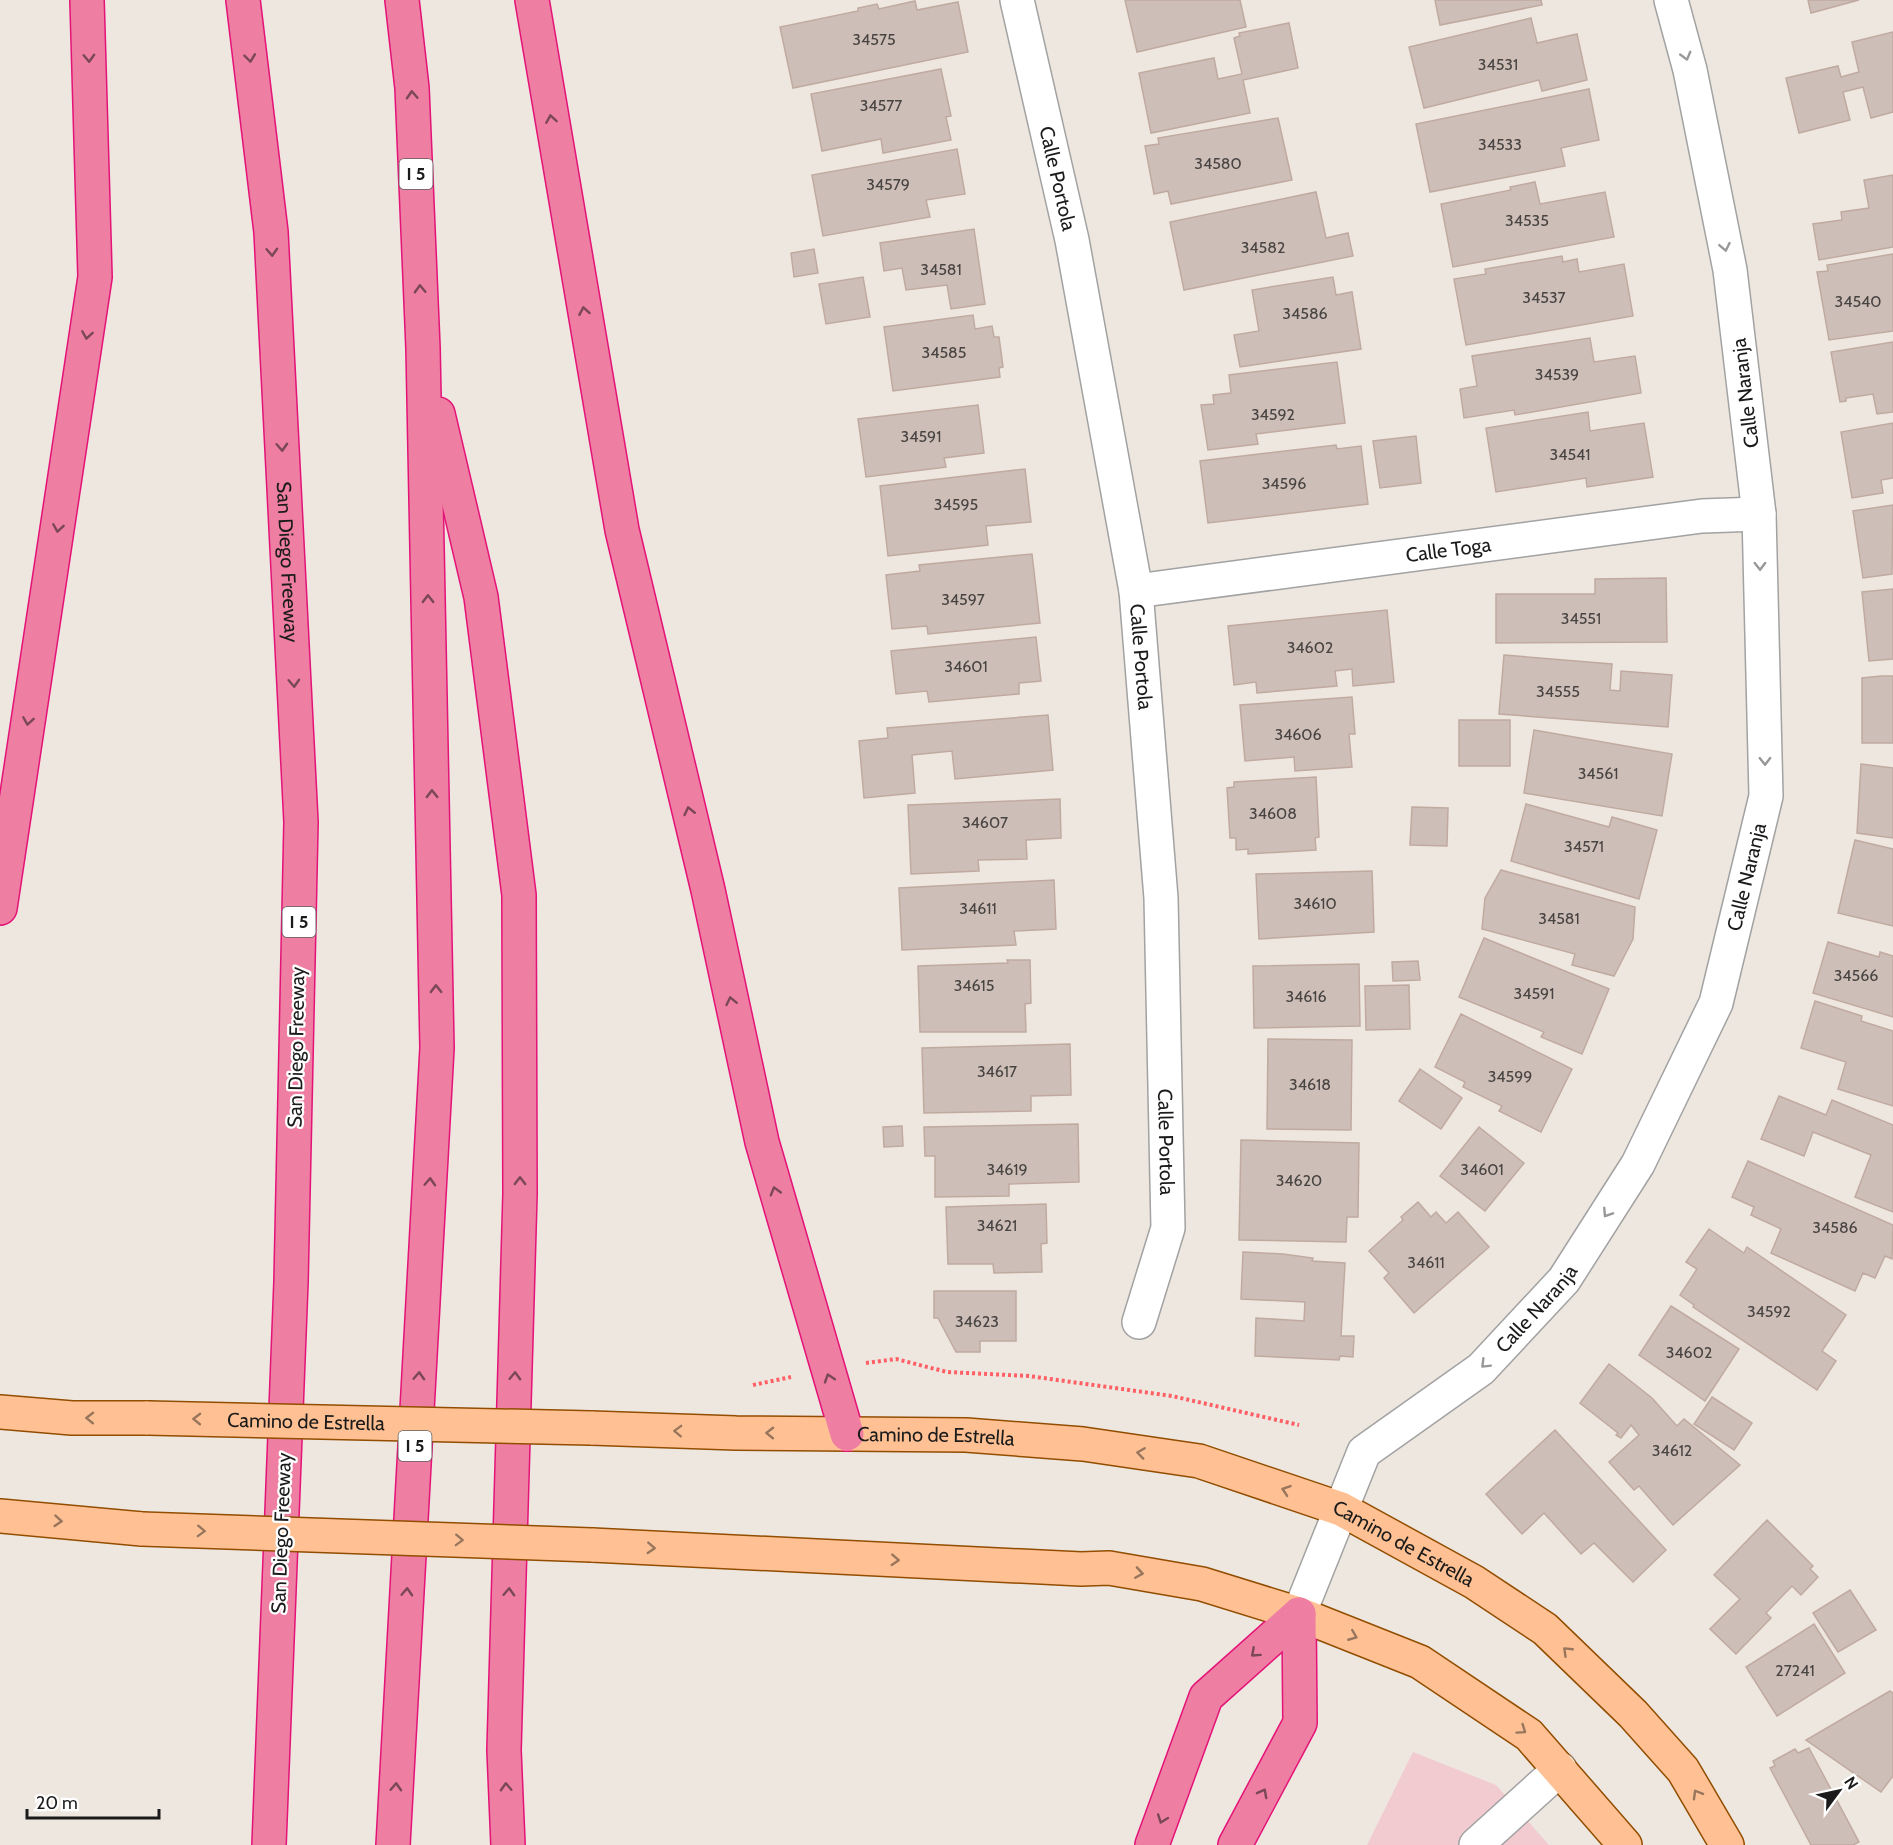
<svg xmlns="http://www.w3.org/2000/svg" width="1893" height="1845" font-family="Cabin,sans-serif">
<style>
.commercial{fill:#f1cbcf}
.building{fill:#cebeb8;stroke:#c0aaa0;stroke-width:1.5}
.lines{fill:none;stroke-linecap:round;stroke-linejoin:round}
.minor-casing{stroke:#a2a2a2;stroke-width:36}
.major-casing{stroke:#924d00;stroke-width:36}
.highway-casing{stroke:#e41378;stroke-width:36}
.path{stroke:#ff5f65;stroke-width:4;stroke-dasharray:3 3;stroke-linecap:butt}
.minor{stroke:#fff;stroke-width:33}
.major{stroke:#ffc193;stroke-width:33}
.highway{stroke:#ee7ea2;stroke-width:33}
.major-bridge-casing{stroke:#924d00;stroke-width:36;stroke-linecap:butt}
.major-bridge{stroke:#ffc193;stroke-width:33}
.oneway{stroke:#989898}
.oneway2{stroke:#7a4858}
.oneway3{stroke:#98765d}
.labels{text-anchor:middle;stroke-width:4.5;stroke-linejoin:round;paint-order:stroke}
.number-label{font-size:16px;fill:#484442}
.shield{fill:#fff;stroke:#5f5f5f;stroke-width:1.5}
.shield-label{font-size:18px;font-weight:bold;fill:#1b1b1b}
.street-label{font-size:20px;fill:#1b1b1b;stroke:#fff}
</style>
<rect width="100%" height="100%" fill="#eee7df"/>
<!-- commercial -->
<polygon class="commercial" points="1413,1752 1496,1785 1549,1845 1367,1845"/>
<!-- building -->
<g class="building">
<polygon points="1125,0 1240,0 1246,27 1137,52"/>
<polygon points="1435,0 1541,0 1542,5 1440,25"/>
<polygon points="1808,0 1859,0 1811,13"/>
<polygon points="915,1 917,10 958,2 968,52 793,88 780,27 858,11 858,8 877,4 879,9"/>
<polygon points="1531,18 1537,43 1577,34 1587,80 1542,91 1539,80 1424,108 1409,47"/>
<polygon points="1289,23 1298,68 1243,80 1250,113 1151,133 1139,73 1214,58 1218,79 1242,74 1234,38 1240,36 1239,33"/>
<polygon points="1893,32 1893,112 1871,118 1863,87 1843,92 1850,120 1799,133 1786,78 1838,66 1841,77 1859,72 1852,42"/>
<polygon points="941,69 951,116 946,117 951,140 883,153 881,139 822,151 811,94"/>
<polygon points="1589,89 1599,140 1561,148 1565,166 1430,192 1416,124"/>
<polygon points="1278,118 1292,180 1171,204 1168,191 1154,194 1145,146 1159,144 1158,138"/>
<polygon points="957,149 965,194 926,200 930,217 823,236 812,175"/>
<polygon points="1893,175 1893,247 1819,260 1813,224 1842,220 1841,212 1869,208 1864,180"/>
<polygon points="1535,182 1540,204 1605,192 1614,237 1453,267 1441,204 1511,190 1510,187"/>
<polygon points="1316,192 1326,238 1348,233 1353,256 1184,290 1170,222"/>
<polygon points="974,229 985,304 951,309 947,285 906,290 902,268 884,271 880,243"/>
<polygon points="814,249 818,273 794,277 791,253"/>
<polygon points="1893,254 1893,331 1829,340 1817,272 1828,271 1827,265"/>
<polygon points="1562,256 1563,262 1577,259 1579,272 1624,264 1633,316 1466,345 1454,279 1486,274 1485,269"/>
<polygon points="863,277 870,317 826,324 819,284"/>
<polygon points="1333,277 1336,295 1352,292 1361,349 1240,367 1234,335 1259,331 1252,290"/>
<polygon points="973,315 975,329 992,326 994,337 999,337 1003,367 999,368 1000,377 893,391 884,327"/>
<polygon points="1590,338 1594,362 1635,356 1641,393 1515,415 1514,410 1464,418 1460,389 1477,386 1472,356"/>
<polygon points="1893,342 1893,412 1877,414 1873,394 1846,398 1846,401 1840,402 1831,352"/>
<polygon points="1337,362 1345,423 1256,434 1258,444 1208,450 1201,405 1214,404 1213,395 1231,393 1229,375"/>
<polygon points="978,405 984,453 944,458 946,467 866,477 858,419"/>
<polygon points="1588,412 1590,431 1644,423 1653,477 1587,487 1586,478 1496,492 1486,428"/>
<polygon points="1893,423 1893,478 1881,480 1883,493 1852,498 1841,432"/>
<polygon points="1416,436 1421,483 1380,488 1373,441"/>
<polygon points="1336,445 1337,449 1361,446 1368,504 1208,523 1200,461"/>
<polygon points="1025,469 1031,522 986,526 988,545 888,556 880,486"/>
<polygon points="1893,505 1892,574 1863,578 1853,511"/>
<polygon points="1032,554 1040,623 928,634 927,626 892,629 886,575 920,571 919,565"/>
<polygon points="1666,578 1667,642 1496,643 1496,594 1595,594 1595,579"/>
<polygon points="1893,589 1893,659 1869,661 1862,592"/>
<polygon points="1387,610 1394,682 1353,686 1352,669 1335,671 1337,686 1257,693 1256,682 1234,685 1228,626"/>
<polygon points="1036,637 1041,681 1019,683 1019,694 929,702 927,691 896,694 891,651"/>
<polygon points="1504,655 1612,664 1610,690 1620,691 1621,671 1672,675 1668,727 1499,714"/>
<polygon points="1881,676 1893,676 1893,743 1862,743 1862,678"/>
<polygon points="1352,697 1355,734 1349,734 1352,767 1295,771 1294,757 1245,761 1240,705"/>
<polygon points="1048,715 1053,770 955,779 952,751 912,755 915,793 864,798 859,741 888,738 887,728"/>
<rect x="1459" y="720" width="51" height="46"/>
<polygon points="1534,730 1672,754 1662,816 1524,793"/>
<polygon points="1861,764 1893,768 1893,838 1857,833"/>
<polygon points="1316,777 1319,837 1315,838 1316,850 1248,854 1248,849 1236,850 1236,838 1230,838 1227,788 1234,787 1234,782"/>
<polygon points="1060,799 1061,838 1026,840 1027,859 978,860 979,871 911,874 908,805"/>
<polygon points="1526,804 1609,827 1612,817 1657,830 1639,899 1511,861"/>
<polygon points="1412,807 1448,808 1447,846 1410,845"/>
<polygon points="1855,840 1893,849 1893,926 1838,913"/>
<polygon points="1501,870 1635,907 1633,939 1614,976 1572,965 1575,954 1482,929 1485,898"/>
<polygon points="1372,871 1374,932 1259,939 1256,874"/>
<polygon points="1054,880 1056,929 1014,931 1016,945 902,950 899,888"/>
<polygon points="1484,938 1609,989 1582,1054 1541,1037 1544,1032 1459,997"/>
<polygon points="1828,942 1879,957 1880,952 1893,956 1893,1017 1813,993"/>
<polygon points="1007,960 1030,960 1031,1003 1025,1004 1026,1032 920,1032 918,966 1008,963"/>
<polygon points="1418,961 1420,980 1393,981 1392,962"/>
<polygon points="1359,964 1360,1026 1254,1028 1253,966"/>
<polygon points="1409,985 1410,1029 1366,1030 1365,986"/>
<polygon points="1815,1001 1862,1016 1861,1021 1893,1031 1893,1106 1838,1089 1846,1062 1801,1048"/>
<polygon points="1461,1014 1572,1069 1541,1132 1499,1111 1502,1106 1463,1087 1465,1082 1435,1067"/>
<polygon points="1268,1039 1352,1040 1351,1130 1267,1129"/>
<polygon points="1070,1044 1071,1095 1031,1096 1031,1111 924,1113 922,1048"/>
<polygon points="1420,1069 1462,1098 1441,1129 1399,1101"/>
<polygon points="1779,1096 1826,1115 1832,1100 1893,1125 1893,1212 1855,1197 1871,1155 1813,1132 1804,1156 1761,1139"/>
<polygon points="1078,1124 1079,1182 1009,1184 1009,1196 935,1197 935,1156 925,1156 924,1127"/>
<polygon points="902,1126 903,1146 884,1147 883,1127"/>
<polygon points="1479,1127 1524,1163 1485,1211 1440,1176"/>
<polygon points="1241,1140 1359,1143 1358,1217 1347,1217 1346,1242 1239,1240"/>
<polygon points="1748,1161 1893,1225 1892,1259 1885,1256 1875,1278 1863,1273 1855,1291 1771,1253 1781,1229 1751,1215 1754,1207 1732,1197"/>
<polygon points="1418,1202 1431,1217 1436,1212 1446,1223 1458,1212 1489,1247 1414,1313 1384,1278 1389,1273 1369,1251 1403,1220 1401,1217"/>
<polygon points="1046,1204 1047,1243 1041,1244 1042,1272 994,1273 993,1264 948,1264 946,1207"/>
<polygon points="1709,1229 1744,1253 1747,1247 1846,1315 1822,1351 1836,1361 1817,1390 1693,1307 1694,1305 1680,1295 1697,1269 1686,1262"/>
<polygon points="1243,1252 1283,1254 1313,1258 1312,1261 1345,1263 1341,1336 1354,1336 1353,1357 1340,1356 1339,1360 1255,1356 1256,1318 1304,1321 1305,1302 1241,1299"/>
<polygon points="934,1291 1016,1291 1016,1341 980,1341 980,1352 956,1352 938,1318 934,1318"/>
<polygon points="1671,1306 1739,1349 1705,1401 1639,1355"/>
<polygon points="1609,1364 1652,1398 1677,1426 1684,1419 1740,1465 1673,1525 1639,1486 1634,1490 1609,1462 1639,1435 1631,1425 1621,1438 1616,1435 1618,1433 1580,1403"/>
<polygon points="1712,1397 1752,1423 1734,1450 1694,1424"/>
<polygon points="1555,1430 1666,1550 1633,1582 1594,1543 1581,1554 1544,1513 1522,1534 1486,1494"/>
<polygon points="1767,1520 1813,1566 1810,1569 1818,1577 1801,1595 1792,1586 1766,1613 1771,1618 1736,1654 1710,1629 1740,1599 1714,1575"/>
<polygon points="1850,1590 1876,1630 1838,1652 1813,1613"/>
<polygon points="1814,1624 1845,1673 1777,1716 1746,1667"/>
<polygon points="1890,1691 1893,1693 1893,1776 1881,1792 1806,1740"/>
<polygon points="1809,1748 1859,1842 1853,1845 1811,1845 1770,1768 1775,1766 1773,1761 1795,1749 1798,1753"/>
</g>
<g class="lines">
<!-- minor casing -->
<g class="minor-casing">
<g id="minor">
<path id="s1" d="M1017 0 1072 240 1136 591 1161 898 1168 1228 1139 1322"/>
<path id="s2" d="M1136 591 1702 516 1759 514"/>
<path id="s3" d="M1299 1614 1364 1452 1481 1369 1564 1280 1638 1164 1716 1003 1766 796 1759 514 1730 270 1690 70 1671 0"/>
<polyline points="1476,1845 1560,1769"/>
</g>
</g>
<!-- major casing -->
<g class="major-casing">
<g id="major">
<polyline points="0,1412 72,1418 148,1418"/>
<path id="s4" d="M591 1428 736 1433 966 1435 1083 1444 1199 1461 1341 1509 1474 1582 1545 1629 1633 1714 1683 1770 1727 1845"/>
<polyline points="0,1516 142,1529"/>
<polyline points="592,1545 1081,1569 1109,1568 1202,1584 1299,1614 1420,1662 1529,1735 1625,1845"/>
</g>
</g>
<!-- highway casing -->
<g class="highway-casing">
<g id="highway">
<path id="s5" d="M243 0 271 232 301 822 291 1282 269 1845"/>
<polyline points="532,0 622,530 708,890 762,1142 847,1434"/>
<polyline points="438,414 481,597 519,895 520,1194 504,1750 508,1845"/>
<polyline points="0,908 95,277 87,0"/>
<polyline points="393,1845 437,1048 423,348 412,88 402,0"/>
<polyline points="1152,1845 1206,1697 1299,1614"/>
<polyline points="1235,1845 1300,1723 1299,1614"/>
</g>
</g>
<!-- path -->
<g class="path">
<polyline points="866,1363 896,1359 947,1372 1029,1376 1172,1396 1299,1425"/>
<polyline points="753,1385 791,1377"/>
</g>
<!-- minor -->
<use href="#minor" class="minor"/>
<!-- major -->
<use href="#major" class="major"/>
<!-- highway -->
<use href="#highway" class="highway"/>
<!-- major-bridge casing -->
<g class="major-bridge-casing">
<g id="major-bridge">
<path id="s6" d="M148 1418 591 1428"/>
<polyline points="142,1529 592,1545"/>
</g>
</g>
<!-- major-bridge -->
<use href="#major-bridge" class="major-bridge"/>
</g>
<!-- one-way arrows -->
<defs><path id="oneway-chevron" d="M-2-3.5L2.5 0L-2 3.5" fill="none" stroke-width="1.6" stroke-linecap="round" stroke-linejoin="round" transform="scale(1.5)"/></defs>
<g class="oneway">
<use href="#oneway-chevron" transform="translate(1686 56) rotate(75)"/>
<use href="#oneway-chevron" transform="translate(1725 247) rotate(79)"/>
<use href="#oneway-chevron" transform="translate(1760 566) rotate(89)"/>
<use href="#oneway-chevron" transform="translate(1765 761) rotate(89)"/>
<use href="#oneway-chevron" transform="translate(1607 1213) rotate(123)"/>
<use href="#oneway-chevron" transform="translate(1485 1364) rotate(135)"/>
</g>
<g class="oneway2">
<use href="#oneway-chevron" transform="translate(89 58) rotate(88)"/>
<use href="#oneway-chevron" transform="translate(250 58) rotate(83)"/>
<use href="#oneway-chevron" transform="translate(412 95) rotate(-93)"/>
<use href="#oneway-chevron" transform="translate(551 119) rotate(-99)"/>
<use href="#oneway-chevron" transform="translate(272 252) rotate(87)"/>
<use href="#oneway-chevron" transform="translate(420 289) rotate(-92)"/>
<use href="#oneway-chevron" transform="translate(584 311) rotate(-100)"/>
<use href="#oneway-chevron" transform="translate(87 335) rotate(99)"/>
<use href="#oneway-chevron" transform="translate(282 447) rotate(87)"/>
<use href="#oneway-chevron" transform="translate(58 528) rotate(99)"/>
<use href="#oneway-chevron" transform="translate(428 599) rotate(-91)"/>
<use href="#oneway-chevron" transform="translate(294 683) rotate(87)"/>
<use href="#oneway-chevron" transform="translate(28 721) rotate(99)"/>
<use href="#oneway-chevron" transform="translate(432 794) rotate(-91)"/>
<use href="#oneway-chevron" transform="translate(689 811) rotate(-103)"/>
<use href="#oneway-chevron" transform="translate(436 989) rotate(-91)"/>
<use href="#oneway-chevron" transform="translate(731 1001) rotate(-102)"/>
<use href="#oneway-chevron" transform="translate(520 1181) rotate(-90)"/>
<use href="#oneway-chevron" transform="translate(430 1182) rotate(-87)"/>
<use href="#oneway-chevron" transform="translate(775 1191) rotate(-106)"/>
<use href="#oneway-chevron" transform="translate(419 1376) rotate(-87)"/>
<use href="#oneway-chevron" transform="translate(515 1376) rotate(-88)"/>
<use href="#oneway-chevron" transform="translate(829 1378) rotate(-108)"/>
<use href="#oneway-chevron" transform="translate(407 1592) rotate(-87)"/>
<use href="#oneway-chevron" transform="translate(509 1592) rotate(-88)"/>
<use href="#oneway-chevron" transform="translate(1255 1653) rotate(138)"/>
<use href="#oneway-chevron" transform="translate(396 1787) rotate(-87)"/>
<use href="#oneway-chevron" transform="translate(506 1787) rotate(-92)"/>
<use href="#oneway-chevron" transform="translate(1263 1793) rotate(-62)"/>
<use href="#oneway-chevron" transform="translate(1162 1819) rotate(110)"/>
</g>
<g class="oneway3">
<use href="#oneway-chevron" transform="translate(90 1418) rotate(-179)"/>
<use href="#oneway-chevron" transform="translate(197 1419) rotate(-179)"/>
<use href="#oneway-chevron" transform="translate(678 1431) rotate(-178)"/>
<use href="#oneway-chevron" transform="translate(770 1433) rotate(-179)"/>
<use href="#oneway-chevron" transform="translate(1141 1453) rotate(-172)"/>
<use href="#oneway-chevron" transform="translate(1286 1490) rotate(-161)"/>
<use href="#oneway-chevron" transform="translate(58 1521) rotate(5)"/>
<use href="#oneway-chevron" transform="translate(201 1531) rotate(2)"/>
<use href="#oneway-chevron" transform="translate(459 1540) rotate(2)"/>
<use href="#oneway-chevron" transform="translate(651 1548) rotate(3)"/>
<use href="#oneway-chevron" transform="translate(895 1560) rotate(3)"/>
<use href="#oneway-chevron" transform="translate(1139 1573) rotate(9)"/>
<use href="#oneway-chevron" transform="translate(1353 1636) rotate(22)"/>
<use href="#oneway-chevron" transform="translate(1567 1651) rotate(-136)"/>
<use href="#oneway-chevron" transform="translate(1522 1730) rotate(35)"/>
<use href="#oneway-chevron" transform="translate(1697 1794) rotate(-120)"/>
</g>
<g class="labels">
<!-- number labels -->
<g class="number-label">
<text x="874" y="45">34575</text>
<text x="1498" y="70">34531</text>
<text x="881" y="111">34577</text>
<text x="1500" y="150">34533</text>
<text x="1218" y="169">34580</text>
<text x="888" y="190">34579</text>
<text x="1527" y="226">34535</text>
<text x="1263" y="253">34582</text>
<text x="941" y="275">34581</text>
<text x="1544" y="303">34537</text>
<text x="1858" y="307">34540</text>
<text x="1305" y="319">34586</text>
<text x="944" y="358">34585</text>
<text x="1557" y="380">34539</text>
<text x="1273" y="420">34592</text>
<text x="921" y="442">34591</text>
<text x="1570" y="460">34541</text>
<text x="1284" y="489">34596</text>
<text x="956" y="510">34595</text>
<text x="963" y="605">34597</text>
<text x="1581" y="624">34551</text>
<text x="1310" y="653">34602</text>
<text x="966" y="672">34601</text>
<text x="1558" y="697">34555</text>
<text x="1298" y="740">34606</text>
<text x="1598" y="779">34561</text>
<text x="1273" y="819">34608</text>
<text x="985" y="828">34607</text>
<text x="1584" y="852">34571</text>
<text x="1315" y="909">34610</text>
<text x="978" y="914">34611</text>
<text x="1559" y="924">34581</text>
<text x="1856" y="981">34566</text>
<text x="974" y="991">34615</text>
<text x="1534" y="999">34591</text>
<text x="1306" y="1002">34616</text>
<text x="997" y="1077">34617</text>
<text x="1510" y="1082">34599</text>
<text x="1310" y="1090">34618</text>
<text x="1007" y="1175">34619</text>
<text x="1482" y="1175">34601</text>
<text x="1299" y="1186">34620</text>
<text x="997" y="1231">34621</text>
<text x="1835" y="1233">34586</text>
<text x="1426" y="1268">34611</text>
<text x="1769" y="1317">34592</text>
<text x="977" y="1327">34623</text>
<text x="1689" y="1358">34602</text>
<text x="1672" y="1456">34612</text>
<text x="1795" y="1676">27241</text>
</g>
<!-- shield labels -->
<g class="shield">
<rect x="399.5" y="159" width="33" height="30" rx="4.5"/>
<rect x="282.5" y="907" width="33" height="30" rx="4.5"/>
<rect x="398.5" y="1431" width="33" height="30" rx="4.5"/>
</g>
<g class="shield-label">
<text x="416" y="180">I 5</text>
<text x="299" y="928">I 5</text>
<text x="415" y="1452">I 5</text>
</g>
<!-- street labels -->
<g class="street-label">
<text dy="7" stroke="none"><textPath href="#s1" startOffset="183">Calle Portola</textPath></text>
<text transform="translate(1745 393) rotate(-97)" y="7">Calle Naranja</text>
<text dy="7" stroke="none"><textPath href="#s2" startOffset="315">Calle Toga</textPath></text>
<text dy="7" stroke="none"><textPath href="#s5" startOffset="564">San Diego Freeway</textPath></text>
<text dy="7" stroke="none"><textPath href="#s1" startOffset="669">Calle Portola</textPath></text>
<text dy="7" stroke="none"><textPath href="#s3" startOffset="886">Calle Naranja</textPath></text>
<text transform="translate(296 1047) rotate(-89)" y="7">San Diego Freeway</text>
<text dy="7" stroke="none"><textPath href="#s1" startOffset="1155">Calle Portola</textPath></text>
<text dy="7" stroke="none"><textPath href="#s3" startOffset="400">Calle Naranja</textPath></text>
<text dy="7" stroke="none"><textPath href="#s6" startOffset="158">Camino de Estrella</textPath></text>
<text dy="7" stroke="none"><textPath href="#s4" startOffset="345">Camino de Estrella</textPath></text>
<text transform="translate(281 1533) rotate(-88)" y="7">San Diego Freeway</text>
<text dy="7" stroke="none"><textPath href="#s4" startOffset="831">Camino de Estrella</textPath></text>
</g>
</g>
<!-- north arrow -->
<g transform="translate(1839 1791) rotate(57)" stroke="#ffffff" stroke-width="4.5" paint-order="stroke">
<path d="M0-4.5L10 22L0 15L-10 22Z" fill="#1b1b1b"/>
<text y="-9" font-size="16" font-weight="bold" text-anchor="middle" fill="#1b1b1b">N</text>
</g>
<!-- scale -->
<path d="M27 1809v9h132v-9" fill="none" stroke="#1b1b1b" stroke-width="3"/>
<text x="36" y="1809" font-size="18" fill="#1b1b1b" stroke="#ffffff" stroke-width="4.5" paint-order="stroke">20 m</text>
</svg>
